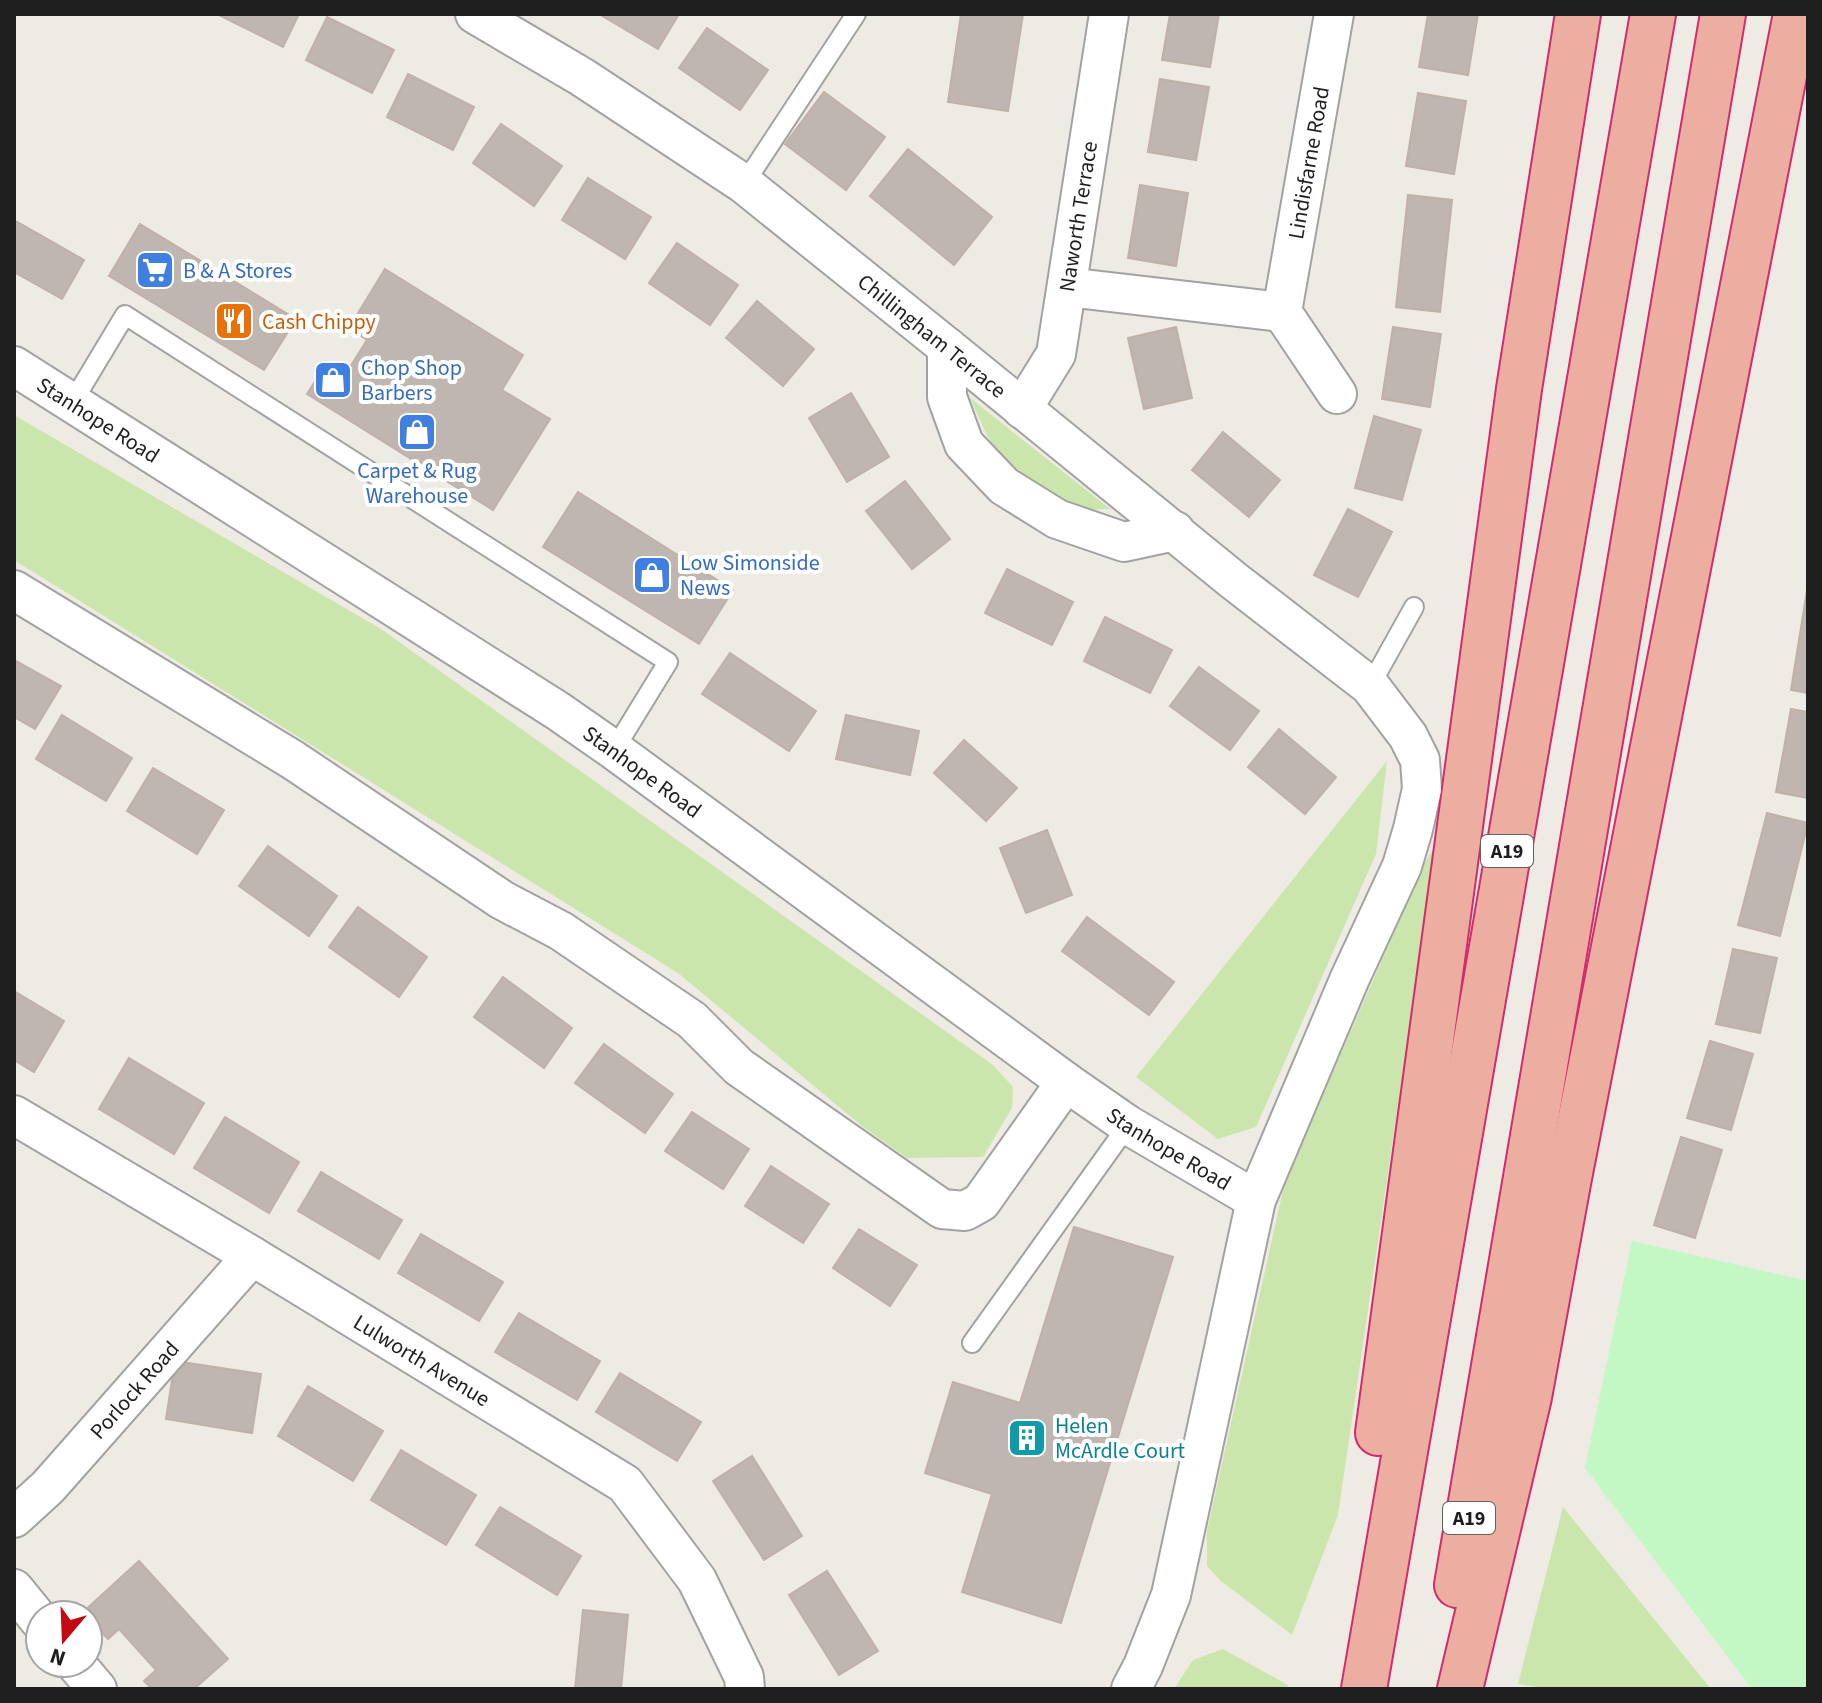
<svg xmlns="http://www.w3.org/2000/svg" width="1822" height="1703" font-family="'Source Sans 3',sans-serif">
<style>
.grass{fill:#cbe6ac}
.park{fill:#c3f7c4}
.building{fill:#bfb6b1;stroke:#bfb1a7;stroke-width:2}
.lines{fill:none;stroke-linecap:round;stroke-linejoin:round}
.service-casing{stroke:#a2a2a2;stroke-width:22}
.minor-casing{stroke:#a2a2a2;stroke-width:42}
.trunk-casing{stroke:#d12c6d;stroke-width:48}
.service{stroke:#fff;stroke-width:18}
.minor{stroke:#fff;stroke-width:38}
.trunk{stroke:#ecaea1;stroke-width:44}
.labels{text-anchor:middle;stroke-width:8;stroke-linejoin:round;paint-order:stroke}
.shield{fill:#fff;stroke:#626262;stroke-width:2}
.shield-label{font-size:20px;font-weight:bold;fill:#1e1e1e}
.street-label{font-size:22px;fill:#1e1e1e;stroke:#fff}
.shop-label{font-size:22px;fill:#366cbe;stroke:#fff;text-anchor:start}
.food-label{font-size:22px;fill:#c56008;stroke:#fff;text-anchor:start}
.culture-label{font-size:22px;fill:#0d838f;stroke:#fff;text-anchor:start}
</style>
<rect width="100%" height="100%" fill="#eeeae4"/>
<!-- grass -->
<g class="grass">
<polygon points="970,398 1110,509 1081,510 1049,495 1018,471 991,444"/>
<polygon points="14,415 381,629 993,1065 1013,1087 1012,1108 983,1157 907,1158 862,1126 678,973 14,560"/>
<polygon points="1387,761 1376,854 1256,1127 1218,1139 1136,1077"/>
<polygon points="1436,845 1338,1515 1292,1635 1221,1581 1207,1566 1207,1531 1285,1181 1425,862"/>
<polygon points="1563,1507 1711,1689 1552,1689 1518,1684"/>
<polygon points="1223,1649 1288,1685 1287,1689 1174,1689 1193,1660"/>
</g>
<!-- park -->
<polygon class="park" points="1632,1241 1808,1281 1808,1689 1752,1689 1585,1468"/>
<!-- building -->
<g class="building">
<polygon points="217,14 299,14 283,47"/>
<polygon points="599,14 679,14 658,49"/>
<polygon points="961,14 1023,14 1008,111 948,102"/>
<polygon points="1170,14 1219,14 1210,67 1162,60"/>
<polygon points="1428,14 1478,14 1468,75 1419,67"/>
<polygon points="327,17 394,50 372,93 306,60"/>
<polygon points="707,28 768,70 740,110 679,68"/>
<polygon points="408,74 474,107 453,150 387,117"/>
<polygon points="1160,79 1209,87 1196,160 1148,152"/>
<polygon points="824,92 885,137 846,190 785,144"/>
<polygon points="1418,93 1466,101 1454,174 1406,166"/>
<polygon points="501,124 562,166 534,206 473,163"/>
<polygon points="908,149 992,217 954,265 870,196"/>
<polygon points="588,178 651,217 625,259 562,220"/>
<polygon points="1140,185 1188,193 1176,266 1128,258"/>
<polygon points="1408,195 1452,200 1440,312 1396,307"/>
<polygon points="14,220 84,260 62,299 14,272"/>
<polygon points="140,224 296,319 264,370 109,276"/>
<polygon points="677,243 738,285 710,325 649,283"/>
<polygon points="385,269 523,355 502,390 550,419 493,510 307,394 326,364 345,375 367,340 349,328"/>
<polygon points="757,301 814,349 783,386 726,338"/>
<polygon points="1176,327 1192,398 1144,409 1128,338"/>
<polygon points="1393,327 1441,334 1430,407 1382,399"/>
<polygon points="851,393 889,457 847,482 809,418"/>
<polygon points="1374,416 1421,430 1402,500 1355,488"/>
<polygon points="1223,432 1280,480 1249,517 1192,470"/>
<polygon points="905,481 950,539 912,569 866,511"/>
<polygon points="578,492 733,590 699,644 543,547"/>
<polygon points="1348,509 1392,532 1358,597 1314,575"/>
<polygon points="1007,569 1073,602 1052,645 985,613"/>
<polygon points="1808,584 1808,693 1791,690"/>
<polygon points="1105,617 1172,650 1150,693 1084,661"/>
<polygon points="730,653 816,711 789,751 702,694"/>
<polygon points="14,660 61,686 35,729 14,717"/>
<polygon points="1199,667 1259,711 1230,750 1170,706"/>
<polygon points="1791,709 1808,712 1808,798 1776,792"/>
<polygon points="62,715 132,758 106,801 36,759"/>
<polygon points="846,715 919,731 910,775 836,759"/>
<polygon points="1279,729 1336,777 1305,814 1248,767"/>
<polygon points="964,740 1017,788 986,821 934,773"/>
<polygon points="153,768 224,810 197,854 127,811"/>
<polygon points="1767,813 1808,823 1780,936 1738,925"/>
<polygon points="1047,830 1072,895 1026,913 1000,848"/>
<polygon points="268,846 337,896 309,936 239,886"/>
<polygon points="358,907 427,957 399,997 329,947"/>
<polygon points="1087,917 1174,982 1149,1015 1062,951"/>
<polygon points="1733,949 1777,958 1760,1033 1716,1024"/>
<polygon points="503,977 572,1028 544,1068 474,1017"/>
<polygon points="14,991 64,1021 34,1072 14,1060"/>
<polygon points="1710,1041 1753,1054 1731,1130 1687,1118"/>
<polygon points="604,1044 673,1094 645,1133 575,1083"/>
<polygon points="129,1058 204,1103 174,1154 99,1109"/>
<polygon points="692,1112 749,1149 723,1189 665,1151"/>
<polygon points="225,1117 299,1162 269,1213 194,1168"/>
<polygon points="1681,1137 1722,1150 1695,1238 1654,1225"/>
<polygon points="771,1166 829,1204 803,1243 745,1206"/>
<polygon points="321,1172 402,1220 379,1259 298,1211"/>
<polygon points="1074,1227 1173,1257 1061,1623 962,1592 992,1494 925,1473 953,1382 1020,1403"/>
<polygon points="859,1229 917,1265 890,1306 833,1268"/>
<polygon points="421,1234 503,1282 479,1321 398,1273"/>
<polygon points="519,1313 600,1361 577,1400 495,1352"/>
<polygon points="175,1361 261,1374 252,1433 166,1419"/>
<polygon points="620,1373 701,1422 677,1461 596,1412"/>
<polygon points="308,1386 383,1431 353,1481 278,1436"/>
<polygon points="401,1450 476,1495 446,1545 371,1500"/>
<polygon points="752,1456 802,1536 764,1560 713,1481"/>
<polygon points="500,1507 581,1556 557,1595 476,1545"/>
<polygon points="139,1561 228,1659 194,1689 152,1689 144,1681 156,1670 119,1629 108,1639 88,1617 88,1615 83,1612"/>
<polygon points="827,1571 878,1651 839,1675 789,1595"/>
<polygon points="583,1610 628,1615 621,1689 575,1689"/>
</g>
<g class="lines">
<!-- service casing -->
<g class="service-casing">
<g id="service">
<polyline points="744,184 856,14"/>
<polyline points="72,403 125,315 668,662 614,750"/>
<polyline points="1370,686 1414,607"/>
<polyline points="972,1343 1128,1125"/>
</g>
</g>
<!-- minor casing -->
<g class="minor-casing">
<g id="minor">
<path id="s1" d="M475 14 582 77 744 184 947 347 1233 580 1370 686 1408 736 1420 760 1422 789 1413 829 1402 866 1350 978 1256 1200 1171 1595 1143 1666 1131 1689"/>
<path id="s2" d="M1067 287 1282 312 1334 14"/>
<polyline points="1282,312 1337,394"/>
<polyline points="947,347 947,397 964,444 1004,486 1057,519 1124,542 1175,531"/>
<path id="s3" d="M14 366 558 711 614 750 1066 1082 1128 1125 1256 1200"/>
<path id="s4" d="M1022 409 1056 354 1109 14"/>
<polyline points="14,590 293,760 502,900 561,931 692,1020 739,1067 942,1209 965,1211 981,1202 1066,1082"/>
<path id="s5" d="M14 1115 252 1256 625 1484 697 1580 744 1677 745 1689"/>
<path id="s6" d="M14 1518 48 1487 252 1256"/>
<polyline points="14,1589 40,1621"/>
<polyline points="75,1663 97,1689"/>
</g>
</g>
<!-- trunk casing -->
<g class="trunk-casing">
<g id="trunk">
<polyline points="1378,1433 1519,389 1578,14"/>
<polyline points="1457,1585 1723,14"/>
<polyline points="1364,1689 1653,14"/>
<polyline points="1460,1689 1529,1397 1568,1183 1796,14"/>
</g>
</g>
<!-- service -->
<use href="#service" class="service"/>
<!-- minor -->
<use href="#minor" class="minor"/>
<!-- trunk -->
<use href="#trunk" class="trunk"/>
</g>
<!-- icons -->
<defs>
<g id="supermarket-square" transform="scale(2)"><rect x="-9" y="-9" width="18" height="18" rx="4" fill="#3f7fe0" stroke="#fff"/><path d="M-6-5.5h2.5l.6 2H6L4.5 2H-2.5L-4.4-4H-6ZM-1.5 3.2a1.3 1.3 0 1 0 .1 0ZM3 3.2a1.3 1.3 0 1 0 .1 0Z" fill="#fff"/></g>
<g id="restaurant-square" transform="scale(2)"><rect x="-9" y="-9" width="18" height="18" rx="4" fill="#e8710a" stroke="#fff"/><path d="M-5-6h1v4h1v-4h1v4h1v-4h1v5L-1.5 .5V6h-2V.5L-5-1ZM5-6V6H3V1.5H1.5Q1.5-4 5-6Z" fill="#fff"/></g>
<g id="shop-square" transform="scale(2)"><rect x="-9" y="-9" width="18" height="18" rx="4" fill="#3f7fe0" stroke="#fff"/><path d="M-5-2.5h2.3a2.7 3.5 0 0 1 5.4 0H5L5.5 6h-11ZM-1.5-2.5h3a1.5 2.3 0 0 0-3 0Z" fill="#fff"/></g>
<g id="building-square" transform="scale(2)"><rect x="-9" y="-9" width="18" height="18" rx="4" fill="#0f9aa8" stroke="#fff"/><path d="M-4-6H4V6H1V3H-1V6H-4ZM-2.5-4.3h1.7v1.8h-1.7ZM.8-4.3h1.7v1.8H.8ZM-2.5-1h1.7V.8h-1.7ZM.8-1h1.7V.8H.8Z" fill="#fff"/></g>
</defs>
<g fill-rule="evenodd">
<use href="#supermarket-square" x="155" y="270"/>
<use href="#restaurant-square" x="234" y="321"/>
<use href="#shop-square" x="333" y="380"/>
<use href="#shop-square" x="417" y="432"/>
<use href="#shop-square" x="652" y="575"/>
<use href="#building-square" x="1027" y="1438"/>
</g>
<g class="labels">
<!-- shield labels -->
<g class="shield">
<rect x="1481" y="835" width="52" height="32" rx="6"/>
<rect x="1443" y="1502" width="52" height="32" rx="6"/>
</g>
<g class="shield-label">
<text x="1507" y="858">A19</text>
<text x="1469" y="1525">A19</text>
</g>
<!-- street labels -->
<g class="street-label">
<text dy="8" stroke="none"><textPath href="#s2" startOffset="368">Lindisfarne Road</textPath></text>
<text dy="8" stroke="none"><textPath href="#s4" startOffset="204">Naworth Terrace</textPath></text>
<text dy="8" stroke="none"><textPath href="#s1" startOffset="560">Chillingham Terrace</textPath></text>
<text dy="8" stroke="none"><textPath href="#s3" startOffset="100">Stanhope Road</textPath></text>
<text dy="8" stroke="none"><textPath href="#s3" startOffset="748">Stanhope Road</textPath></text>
<text dy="8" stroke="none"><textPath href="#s3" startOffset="1396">Stanhope Road</textPath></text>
<text dy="8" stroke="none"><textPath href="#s5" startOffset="476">Lulworth Avenue</textPath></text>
<text dy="8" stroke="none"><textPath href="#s6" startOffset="176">Porlock Road</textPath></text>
</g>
<!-- shop labels -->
<g class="shop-label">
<text x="183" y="278">B &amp; A Stores</text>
<text x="361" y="375">Chop Shop<tspan x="361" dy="25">Barbers</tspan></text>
<text x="417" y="478" text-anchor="middle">Carpet &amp; Rug<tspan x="417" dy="25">Warehouse</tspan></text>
<text x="680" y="570">Low Simonside<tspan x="680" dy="25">News</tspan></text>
</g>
<!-- food labels -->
<g class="food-label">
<text x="262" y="329">Cash Chippy</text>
</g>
<!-- culture labels -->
<g class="culture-label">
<text x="1055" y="1433">Helen<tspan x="1055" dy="25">McArdle Court</tspan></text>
</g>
</g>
<!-- border -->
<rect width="1822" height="1703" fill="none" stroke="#1e1e1e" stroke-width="32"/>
<!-- north arrow -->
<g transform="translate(64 1639) rotate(199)"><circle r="38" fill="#ffffff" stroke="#a5a5a5" stroke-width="2"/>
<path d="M0-6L14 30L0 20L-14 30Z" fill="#c20912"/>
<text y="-12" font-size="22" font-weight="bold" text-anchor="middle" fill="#1e1e1e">N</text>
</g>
</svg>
